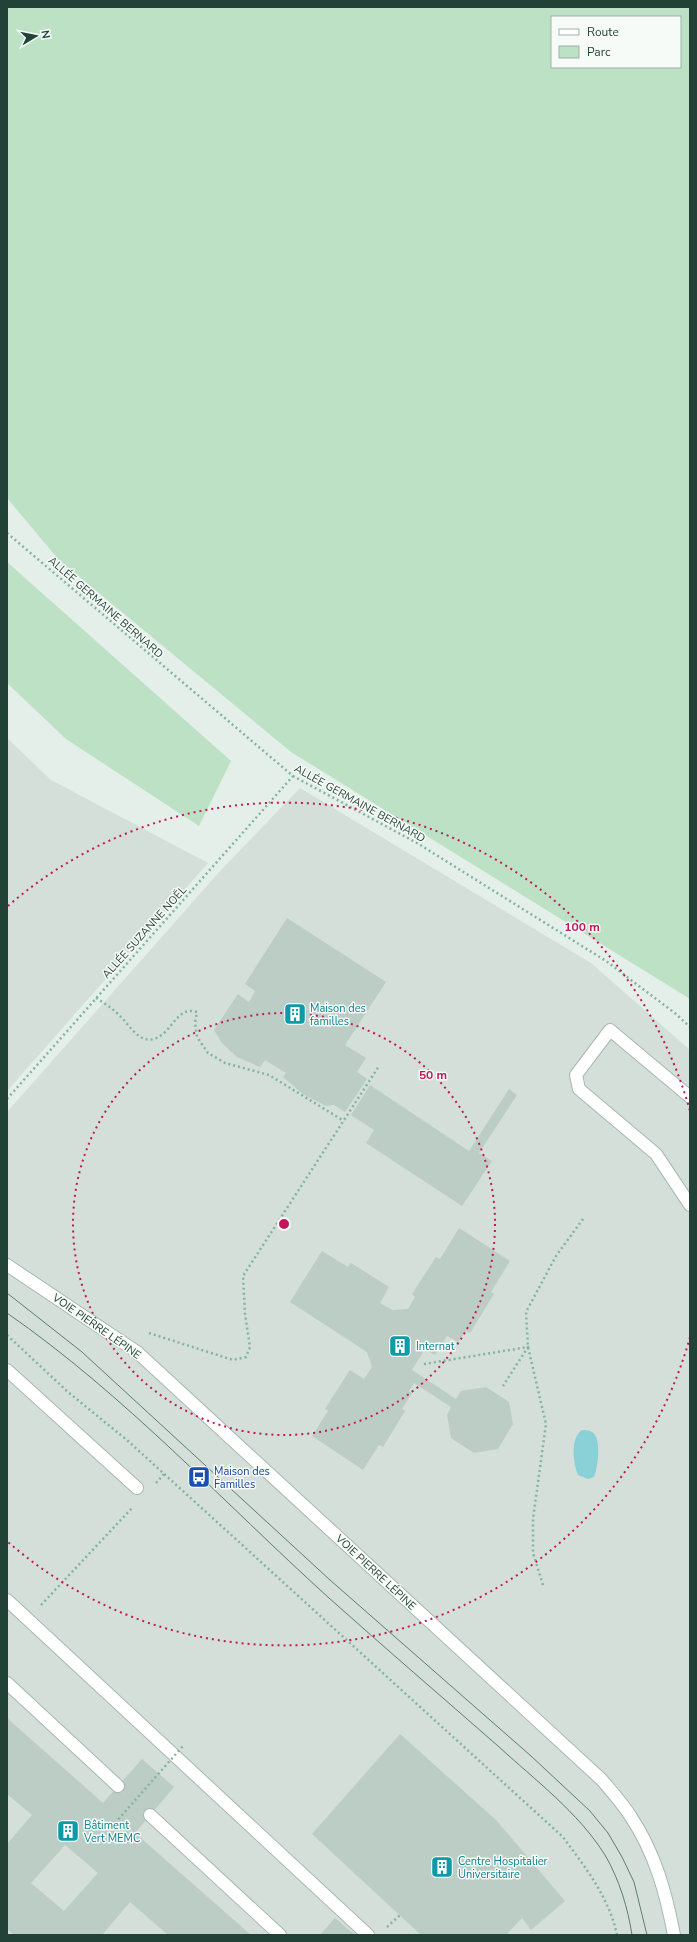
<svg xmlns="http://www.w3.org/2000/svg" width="697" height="1942" font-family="'Nunito Sans',sans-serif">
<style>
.built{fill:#d3dfd8}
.green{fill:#bce1c4;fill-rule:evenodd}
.water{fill:#8ad0d7}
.building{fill:#bccdc5;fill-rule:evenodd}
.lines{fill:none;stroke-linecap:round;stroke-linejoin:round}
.minor-tunnel{stroke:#beccc6;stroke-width:12;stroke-dasharray:12 6;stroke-linecap:butt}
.minor-casing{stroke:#a7b8b1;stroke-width:14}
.path{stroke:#83b4a2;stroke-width:2.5;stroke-dasharray:2 3;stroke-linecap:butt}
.minor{stroke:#fff;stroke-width:12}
.tram{stroke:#5d7d73;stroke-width:1}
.path-bridge{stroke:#83b4a2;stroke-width:2.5;stroke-dasharray:2 3;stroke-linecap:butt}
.ring{fill:none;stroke:#c2185b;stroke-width:2;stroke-dasharray:2 4}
.labels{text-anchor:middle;stroke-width:3;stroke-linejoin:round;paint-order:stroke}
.street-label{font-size:11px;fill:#224238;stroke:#f6fbf8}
.culture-label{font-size:11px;fill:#0d838f;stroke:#f6fbf8;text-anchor:start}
.transit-label{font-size:11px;fill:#164399;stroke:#f6fbf8;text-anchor:start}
.centre{fill:#c2185b;stroke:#f6fbf8;stroke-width:2}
.ring-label{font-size:12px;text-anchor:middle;font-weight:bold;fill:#c2185b;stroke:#f6fbf8;stroke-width:3;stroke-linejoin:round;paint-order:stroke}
</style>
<rect width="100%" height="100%" fill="#e5efea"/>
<!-- built -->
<g class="built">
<polygon points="7,738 51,780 208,863 7,1091"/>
<polygon points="300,788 591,963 690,1050 690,1935 7,1935 7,1112 221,870"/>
</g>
<!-- green -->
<g class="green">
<path d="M7 7H690V999L291 752 59 560 7 498ZM552 17H680V67H552Z"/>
<polygon points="7,562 231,761 199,826 66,739 7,683"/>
</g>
<!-- water -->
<path class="water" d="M582 1430C585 1430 589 1430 592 1432 602 1437 598 1468 594 1477L588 1479 578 1475C573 1463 570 1438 582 1430Z"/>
<!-- building -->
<g class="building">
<polygon points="287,918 386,982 345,1045 366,1058 357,1072 367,1079 345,1112 334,1105 326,1106 303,1094 283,1077 286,1073 265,1060 260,1067 237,1057 222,1043 214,1030 238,994 249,1002 255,991 245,984"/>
<polygon points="370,1085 469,1151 509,1089 517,1095 479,1153 492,1161 462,1206 366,1143 374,1130 351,1115"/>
<polygon points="459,1228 510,1261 491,1292 494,1294 470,1333 466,1331 458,1342 447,1336 435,1355 425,1349 412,1370 456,1399 461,1391 486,1387 509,1402 513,1424 498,1449 474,1453 451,1438 447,1415 451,1407 414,1383 409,1391 412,1393 402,1409 405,1411 383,1447 379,1445 363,1470 312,1436 328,1411 325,1409 350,1370 364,1379 372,1367 367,1352 290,1302 322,1251 348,1267 351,1263 389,1287 380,1303 392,1310 408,1309 415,1297 412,1294 436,1257 440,1259"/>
<path d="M7 1718 103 1803 142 1759 174 1787 135 1833 251 1935H168L130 1902 102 1935H14L7 1929V1844L32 1815 7 1794ZM65 1845 98 1873 64 1911 31 1883Z"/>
<polygon points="400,1734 496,1820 565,1901 531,1930 522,1918 506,1935 421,1935 312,1834"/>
<polygon points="335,1918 355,1935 320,1935"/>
</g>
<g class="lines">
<!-- minor-tunnel -->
<polyline class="minor-tunnel" points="118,1786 150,1815"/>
<!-- minor casing -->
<g class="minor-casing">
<g id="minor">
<polyline points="690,1097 610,1030 576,1075 579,1089 656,1154 690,1205"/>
<path d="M7 1265 137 1352 602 1780C612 1792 623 1804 631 1817 655 1853 666 1893 674 1935"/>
<polyline points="7,1370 137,1488"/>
<polyline points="7,1600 368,1935"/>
<polyline points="7,1683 118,1786"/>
<polyline points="150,1815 280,1935"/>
</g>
</g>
<!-- path -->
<g class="path">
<polyline points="7,533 293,776 417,843 606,961 676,1014 690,1027"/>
<path d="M96 998C104 1003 112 1008 119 1015 128 1023 138 1043 153 1039 172 1035 176 1005 197 1012L195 1023 197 1037 208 1053 225 1063 269 1075 344 1121"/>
<polyline points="7,1099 293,776"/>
<polyline points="149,1333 233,1360 246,1357 250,1347 245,1314 243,1276 379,1066"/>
<path d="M7 1335 68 1392 128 1441 563 1837C585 1867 609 1897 617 1935"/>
<polyline points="424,1364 528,1347 503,1386"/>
<polyline points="156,1483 164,1474"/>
<polyline points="543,1585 533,1553 533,1519 546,1424 528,1347 526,1312 556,1256 583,1219"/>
<polyline points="41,1605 132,1508"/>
<polyline points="387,1927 400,1915"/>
</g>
<!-- minor -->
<use href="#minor" class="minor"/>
<!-- tram -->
<g class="tram">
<polyline points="7,1293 82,1352 330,1580 531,1756 590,1811 608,1833 622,1857 634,1882 647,1935"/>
<path d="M7 1313C125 1395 223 1502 329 1598 385 1648 442 1697 498 1746 535 1780 578 1812 605 1855 619 1879 628 1908 632 1935"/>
</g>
<!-- path-bridge -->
<polyline class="path-bridge" points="115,1823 183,1746"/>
</g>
<!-- distance rings -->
<g class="ring">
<circle cx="284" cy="1224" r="211"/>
<path d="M690 1337A421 421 0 0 1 8 1542M8 906A421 421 0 0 1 690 1111"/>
</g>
<!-- icons -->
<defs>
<g id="building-square" transform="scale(1.15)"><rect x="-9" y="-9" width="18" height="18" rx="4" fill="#0f9aa8" stroke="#f6fbf8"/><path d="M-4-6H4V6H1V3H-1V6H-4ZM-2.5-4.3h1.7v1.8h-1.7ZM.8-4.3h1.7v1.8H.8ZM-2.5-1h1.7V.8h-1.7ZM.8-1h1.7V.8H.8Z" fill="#fff"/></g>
<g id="bus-square" transform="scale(1.15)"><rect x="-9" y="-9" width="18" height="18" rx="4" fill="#1a4fb4" stroke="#f6fbf8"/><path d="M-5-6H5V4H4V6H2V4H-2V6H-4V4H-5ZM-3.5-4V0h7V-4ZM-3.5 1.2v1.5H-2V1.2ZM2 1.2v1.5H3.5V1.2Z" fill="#fff"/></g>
</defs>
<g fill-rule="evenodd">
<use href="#building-square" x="295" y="1014"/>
<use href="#building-square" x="400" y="1346"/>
<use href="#bus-square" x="199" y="1477"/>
<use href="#building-square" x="68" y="1831"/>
<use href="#building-square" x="442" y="1867"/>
</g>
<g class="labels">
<!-- street labels -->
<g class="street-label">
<text transform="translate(106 607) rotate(41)" y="4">ALLÉE GERMAINE BERNARD</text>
<text transform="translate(360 803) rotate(29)" y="4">ALLÉE GERMAINE BERNARD</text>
<text transform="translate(144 932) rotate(-48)" y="4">ALLÉE SUZANNE NOËL</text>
<text transform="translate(97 1326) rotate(35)" y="4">VOIE PIERRE LÉPINE</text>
<text transform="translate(376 1572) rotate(43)" y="4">VOIE PIERRE LÉPINE</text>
</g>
<!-- culture labels -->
<g class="culture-label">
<text x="310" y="1012">Maison des<tspan x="310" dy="13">familles</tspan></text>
<text x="416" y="1350">Internat</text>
<text x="84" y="1829">Bâtiment<tspan x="84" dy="13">Vert MEMC</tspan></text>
<text x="458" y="1865">Centre Hospitalier<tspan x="458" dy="13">Universitaire</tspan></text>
</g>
<!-- transit labels -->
<g class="transit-label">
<text x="214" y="1475">Maison des<tspan x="214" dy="13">Familles</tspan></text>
</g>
</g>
<circle cx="284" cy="1224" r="6" class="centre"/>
<g class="ring-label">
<text x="582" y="931">100 m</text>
<text x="433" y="1079">50 m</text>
</g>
<!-- border -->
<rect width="697" height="1942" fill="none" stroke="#224238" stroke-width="16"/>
<!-- legend -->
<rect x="551" y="16" width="130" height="52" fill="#f6fbf8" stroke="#a1b1ab"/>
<rect x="559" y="29" width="20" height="6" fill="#ffffff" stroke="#a1b1ab"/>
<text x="587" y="36" font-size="12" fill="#224238">Route</text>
<rect x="559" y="46" width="20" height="12" fill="#bce1c4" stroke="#a1b1ab"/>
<text x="587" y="56" font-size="12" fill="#224238">Parc</text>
<!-- north arrow -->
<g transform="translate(36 36) rotate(80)" stroke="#f6fbf8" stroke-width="3" paint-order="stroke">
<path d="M0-3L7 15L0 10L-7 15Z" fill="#224238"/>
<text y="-6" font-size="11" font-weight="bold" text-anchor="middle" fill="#224238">N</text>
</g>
</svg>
